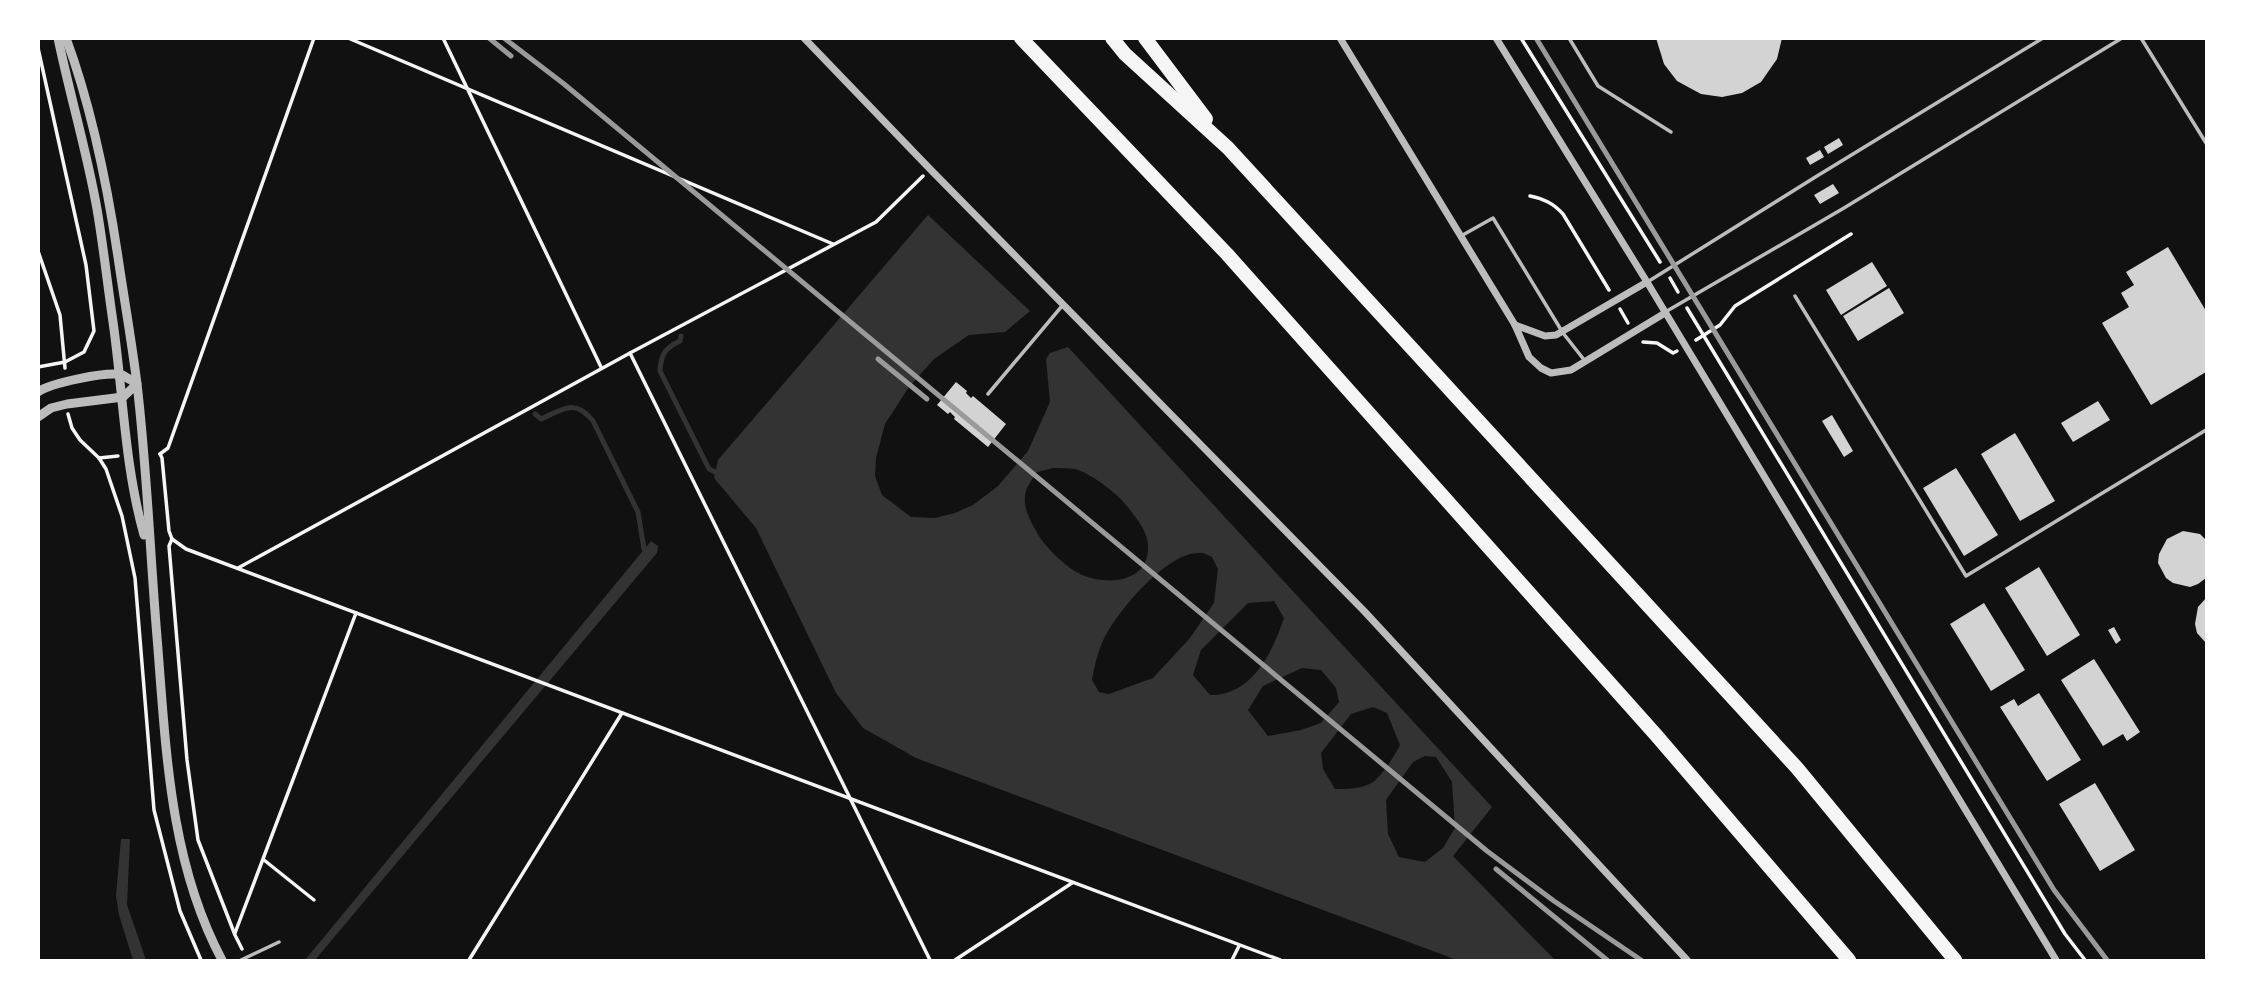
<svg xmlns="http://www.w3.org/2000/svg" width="2245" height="999" font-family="'Golos Text',sans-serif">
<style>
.water{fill:#333;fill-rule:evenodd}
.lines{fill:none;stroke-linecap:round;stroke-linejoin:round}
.stream{stroke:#333;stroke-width:5}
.building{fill:#d3d3d3}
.path{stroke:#f5f5f5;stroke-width:3.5}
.service{stroke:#bcbcbc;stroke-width:3.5}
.minor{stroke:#bcbcbc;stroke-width:7}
.tertiary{stroke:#bcbcbc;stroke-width:9}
.motorway{stroke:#f5f5f5;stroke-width:14}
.rail{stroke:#9a9a9a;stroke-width:5}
</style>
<rect width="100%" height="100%" fill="#111"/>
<!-- water -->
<g class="water">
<path d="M928 215 1030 311 1005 332 969 335 934 359 909 387 885 424 876 458 875 476 882 495 911 517 935 518 955 513 973 505 998 486 1028 451 1050 402 1046 359 1050 353 1068 347 1492 807 1453 856 1555 960H1457L916 758 863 728 836 693 756 528 714 478 718 460ZM1053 468C1060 468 1068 468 1075 469 1091 473 1121 496 1130 510 1138 520 1149 534 1148 548 1148 582 1108 586 1082 575 1067 568 1048 550 1039 536 1032 524 1021 506 1026 491 1028 485 1033 478 1037 472ZM1203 553 1212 557 1218 569 1214 603 1190 638 1153 678 1109 694 1099 692 1092 680C1094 667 1097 655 1102 643 1114 615 1157 565 1187 555 1192 553 1198 553 1203 553ZM1274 601 1284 618C1272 653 1252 696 1210 695L1193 675 1201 650 1248 603ZM1302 668 1321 670 1336 688 1339 702 1321 723 1301 730 1268 736 1248 710 1263 686ZM1373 707 1387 713 1400 745C1395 755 1382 776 1373 782 1363 789 1346 789 1335 789L1323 769 1321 753 1351 714ZM1425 756 1436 757 1452 782 1455 828 1443 848 1425 862 1399 857 1388 834 1386 800 1413 762Z"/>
<polygon points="651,541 658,546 657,553 315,960 305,960"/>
<polygon points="121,839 130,839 127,905 146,960 133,960 119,915 116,896"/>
</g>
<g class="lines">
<!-- stream -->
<g class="stream">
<path d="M681 336 680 341C665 348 661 354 660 371L709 469 715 472"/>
<path d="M535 414 541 419C563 409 575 398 593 421L638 512 644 549"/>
</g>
</g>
<!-- building -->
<g class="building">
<polygon points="1656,38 1782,38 1777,59 1761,82 1742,93 1722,97 1701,94 1677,81 1664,64"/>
<polygon points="1839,138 1843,145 1828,154 1824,147"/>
<polygon points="1820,150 1824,157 1810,165 1806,158"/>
<polygon points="1833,184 1839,193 1820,204 1814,195"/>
<polygon points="2168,247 2206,311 2206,372 2151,405 2102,323 2129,307 2121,293 2134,285 2126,272"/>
<polygon points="1872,262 1887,286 1841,315 1826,290"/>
<polygon points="1889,288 1904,313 1858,341 1843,316"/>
<polygon points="956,382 967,391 966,393 971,398 973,396 1006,424 988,447 954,419 955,417 950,412 948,414 937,405"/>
<polygon points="2098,401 2110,420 2073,442 2061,423"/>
<polygon points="1832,415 1853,451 1844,457 1822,421"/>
<polygon points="2015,433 2055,501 2020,521 1981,454"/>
<polygon points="1956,468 1998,535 1964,556 1923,488"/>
<polygon points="2183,531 2200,534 2206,540 2206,578 2198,584 2190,587 2173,583 2166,578 2158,563 2159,554 2167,539"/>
<polygon points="2039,567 2080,635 2047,656 2005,588"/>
<polygon points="2206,598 2206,643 2197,633 2195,624 2198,607"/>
<polygon points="1984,603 2025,670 1991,691 1950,624"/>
<polygon points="2114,627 2121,640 2116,644 2108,630"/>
<polygon points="2094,659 2140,732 2127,741 2123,734 2103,746 2061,680"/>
<polygon points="2039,693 2081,760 2047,781 2000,707 2014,699 2018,706"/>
<polygon points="2095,783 2135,850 2100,871 2059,804"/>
</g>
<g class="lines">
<!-- path -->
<g class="path">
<polyline points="348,38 833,244"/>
<polyline points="443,38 601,367"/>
<polyline points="1521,38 1660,262"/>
<polyline points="38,48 86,265 94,331 84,352 65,362 38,367"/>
<path d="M1530 196C1544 199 1553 203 1563 214L1609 290"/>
<polyline points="38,251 60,315 65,368"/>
<polyline points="1670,278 1678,292"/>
<polyline points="1687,308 2065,934 2085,960"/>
<polyline points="1620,309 1628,323"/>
<polyline points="1696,340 1720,325 1735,306 1851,234"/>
<polyline points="1643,342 1657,343 1673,353 1677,351"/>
<polyline points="630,353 876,222 923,176"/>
<polyline points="68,414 72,428 80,440 99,458 106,469 122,516 135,578 154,810 180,911 201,960"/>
<polyline points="160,454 162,458 169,531 172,539 186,549 1280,960"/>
<polyline points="160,454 168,448 314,38"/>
<polyline points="99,458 118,456"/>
<polyline points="172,539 169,546 187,760 198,840 235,935 242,949"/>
<polyline points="238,568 630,353 930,960"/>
<polyline points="264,860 314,900"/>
<polyline points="235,933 356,613"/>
<polyline points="469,960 622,713"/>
<polyline points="955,960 1072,883"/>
<polyline points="1232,960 1239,946"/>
</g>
<!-- service -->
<g class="service">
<polyline points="1569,38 1598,86 1671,132"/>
<polyline points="2141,38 2206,143"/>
<polyline points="1461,236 1493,218 1563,333 1585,361"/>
<polyline points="1649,281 1817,176 2043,38"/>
<polyline points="1795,296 1966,576 2206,430"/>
<polyline points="1667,311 1844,208 2122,38"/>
<polyline points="988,394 1062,306"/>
<polyline points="241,960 279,942"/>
</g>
<!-- minor -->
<g class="minor">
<polyline points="804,38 930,169 1365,612 1687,960"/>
<polyline points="1340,38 1515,325 1529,357 1541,368 1551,373 1571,370 1665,313"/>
<polyline points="1496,38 1647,282 2056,960"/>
<polyline points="1515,325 1545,336 1556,335 1647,282"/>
</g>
<!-- tertiary -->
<g class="tertiary">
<path d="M58 38C70 96 87 152 97 209 103 244 107 280 112 315 123 388 124 464 144 535"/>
<path d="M66 38C93 111 108 188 119 264 125 304 132 344 137 384 147 468 150 553 157 637 166 747 169 861 222 960"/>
<path d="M38 392C50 383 108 371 122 375 127 377 133 382 137 384L123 397 67 404 51 408 38 417"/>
</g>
<!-- motorway -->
<g class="motorway">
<polyline points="1021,38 1227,254 1656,735 1849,960"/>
<polyline points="1112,38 1125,54 1228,148 1797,768 1955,960"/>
<polyline points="1145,38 1206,119"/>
</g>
<!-- rail -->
<g class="rail">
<polyline points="489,38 511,56"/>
<polyline points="504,38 564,84 1487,851 1554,901 1641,960"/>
<polyline points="1536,38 2054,890 2107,960"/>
<polyline points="878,359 927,399"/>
<polyline points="1496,869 1607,960"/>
</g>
</g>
<!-- border -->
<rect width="2245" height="999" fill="none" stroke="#ffffff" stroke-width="80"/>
</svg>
